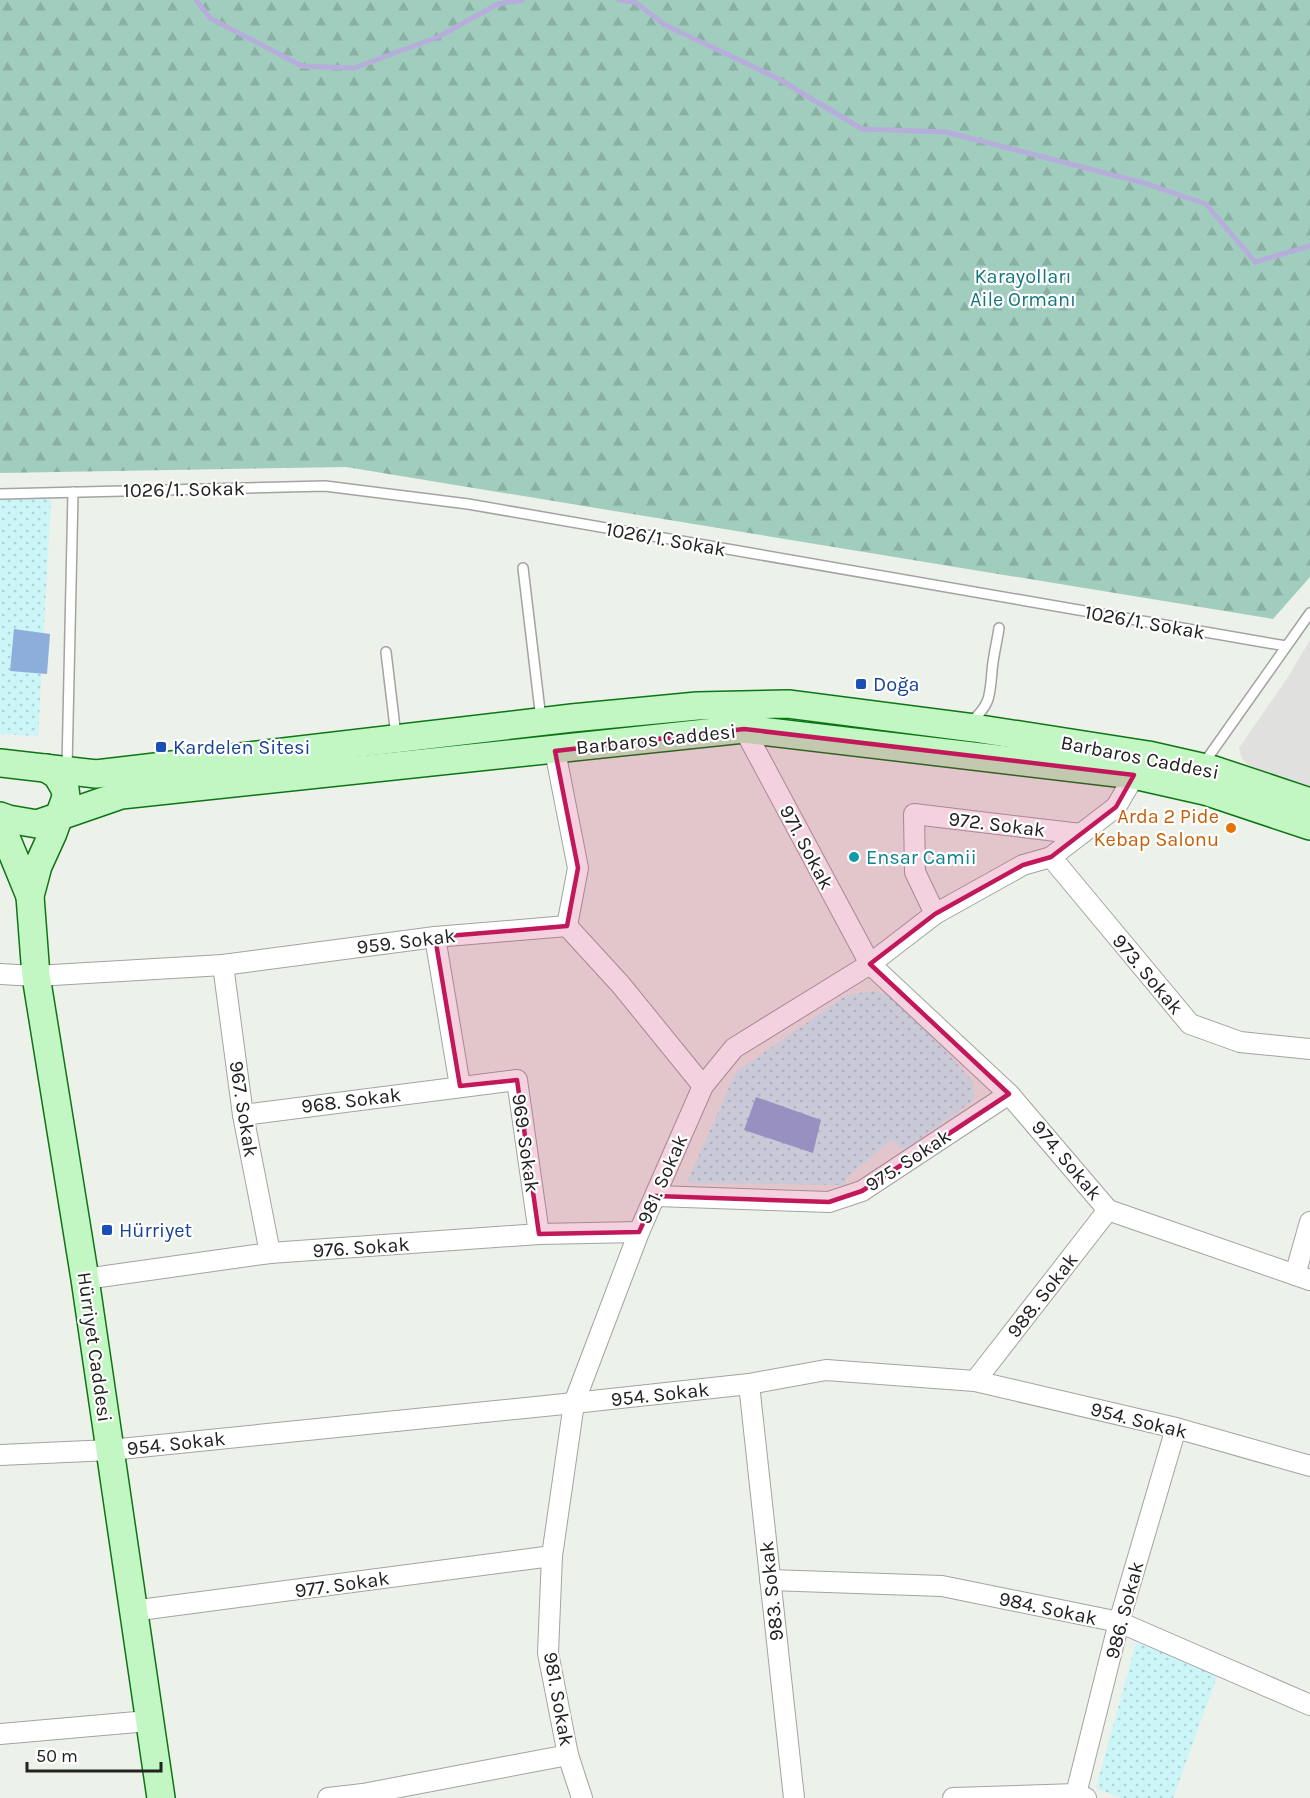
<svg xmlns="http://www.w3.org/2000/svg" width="1310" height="1798" font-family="Karla,sans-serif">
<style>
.residential{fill:#e0e0df}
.forest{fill:url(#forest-firs)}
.park{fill:url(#park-dots)}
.pitch{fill:#8daeda}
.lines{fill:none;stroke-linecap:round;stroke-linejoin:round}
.stream{stroke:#b6addb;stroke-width:5}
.lane-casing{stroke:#a3a3a3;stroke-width:12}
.street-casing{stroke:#a3a3a3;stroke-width:22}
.secondary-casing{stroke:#0d7514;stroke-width:30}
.lane{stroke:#fff;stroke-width:9}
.street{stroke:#fff;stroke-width:20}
.secondary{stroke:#c2f6c3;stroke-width:27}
.marked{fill:#c2185b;fill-opacity:0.2;stroke:#c2185b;stroke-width:4.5;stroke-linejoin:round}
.transit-dot{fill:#1a4fb4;stroke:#fff;stroke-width:2}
.food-dot{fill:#e8710a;stroke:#fff;stroke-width:2}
.culture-dot{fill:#0f9aa8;stroke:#fff;stroke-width:2}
.labels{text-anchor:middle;stroke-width:4.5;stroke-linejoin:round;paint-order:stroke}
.park-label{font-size:20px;fill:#14777c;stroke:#fff}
.street-label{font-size:20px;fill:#222;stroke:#fff}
.transit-label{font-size:20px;fill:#164399;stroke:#fff;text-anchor:start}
.food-label{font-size:20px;fill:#c56008;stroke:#fff;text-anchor:end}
.culture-label{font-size:20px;fill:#0d838f;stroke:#fff;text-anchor:start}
</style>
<defs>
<pattern id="forest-firs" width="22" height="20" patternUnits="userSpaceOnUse" patternTransform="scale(1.5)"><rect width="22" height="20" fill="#a1cdbf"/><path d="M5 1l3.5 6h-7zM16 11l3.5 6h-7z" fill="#8ab0a4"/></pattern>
<pattern id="park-dots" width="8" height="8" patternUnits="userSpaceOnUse" patternTransform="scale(1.5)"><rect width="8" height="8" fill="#cbf5f7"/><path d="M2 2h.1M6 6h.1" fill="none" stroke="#aed2d3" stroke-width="1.8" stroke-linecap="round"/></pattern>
</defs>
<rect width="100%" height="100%" fill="#ecf1e9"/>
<!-- residential -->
<polygon class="residential" points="1310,640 1310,788 1253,769 1242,759 1239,748 1288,677"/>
<!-- forest -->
<polygon class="forest" points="0,0 1310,0 1310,577 1273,619 346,467 0,473"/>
<!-- park -->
<g class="park">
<polygon points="0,495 51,498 38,736 0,734"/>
<polygon points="873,991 900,998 973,1082 974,1100 904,1150 892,1140 845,1179 847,1185 696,1183 687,1182 736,1072 847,995"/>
<polygon points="1136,1643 1219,1671 1173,1798 1121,1798 1096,1788"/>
</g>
<!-- pitch -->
<g class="pitch">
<polygon points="14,629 50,634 47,674 10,671"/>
<polygon points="756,1097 821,1120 813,1153 744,1130"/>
</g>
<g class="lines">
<!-- stream -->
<g class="stream">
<polyline points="196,0 210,18 302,66 354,68 438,37 498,4 523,0"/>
<polyline points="619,0 635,2 665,25 777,78 862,129 946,132 1148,184 1206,204 1255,262 1310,246"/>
</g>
<!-- lane casing -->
<g class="lane-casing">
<g id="lane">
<polyline points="0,494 325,486 468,504 1286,646"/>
<polyline points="523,568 541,719"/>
<polyline points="386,652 396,736"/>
<path d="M970 723C990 705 990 697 992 671 993 657 997 642 999 628"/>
<polyline points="1204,763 1310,613"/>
<polyline points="67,768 73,492"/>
</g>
</g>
<!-- street casing -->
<g class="street-casing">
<g id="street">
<polyline points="744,729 870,964 1009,1094 1108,1210 1310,1280"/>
<polyline points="555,751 578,868 567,926"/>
<polyline points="1051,857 1190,1024 1240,1042 1310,1049"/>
<polyline points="935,914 915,872 914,814 1081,834"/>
<polyline points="567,926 621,985 703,1086"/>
<polyline points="435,937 460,1086"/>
<polyline points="223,965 243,1115 270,1253"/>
<polyline points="0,974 36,976 223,965 435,937 567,926"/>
<polyline points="243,1115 517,1080 539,1234"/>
<polyline points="656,1196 829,1202 862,1191 1009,1094"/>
<polyline points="1295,1275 1310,1222"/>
<polyline points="85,1279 270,1253 539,1234 639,1232"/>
<polyline points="975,1381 1108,1210"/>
<polyline points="749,1384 794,1798"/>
<polyline points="0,1455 110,1450 574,1403 749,1384 826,1370 975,1381 1176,1428 1310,1466"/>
<polyline points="770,1580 942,1586 1119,1622 1310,1705"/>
<polyline points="132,1611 552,1556"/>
<polyline points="0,1734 148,1721"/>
<polyline points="1076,1794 1119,1622 1176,1428"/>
<polyline points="328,1798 363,1794 568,1755"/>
<polyline points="582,1798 568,1755 548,1653 552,1556 574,1403 639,1232 703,1086 734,1048 870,964 935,914 1023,865 1051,857 1116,807 1140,766"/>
<polyline points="953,1798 1076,1794 1086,1798"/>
</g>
</g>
<!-- secondary casing -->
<g class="secondary-casing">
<g id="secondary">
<polyline points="0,763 96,774 572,718 697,706 788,704 974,728 1148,755 1214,770 1310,802"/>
<polyline points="46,768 57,775 65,789 66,797 53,833 38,866 30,896 36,976 85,1279 161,1798"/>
<polyline points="0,816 8,819 37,824 121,795 744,729 1134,775 1205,791 1310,826"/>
<polyline points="0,823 30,896"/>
</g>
</g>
<!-- lane -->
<use href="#lane" class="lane"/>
<!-- street -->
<use href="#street" class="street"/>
<!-- secondary -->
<use href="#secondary" class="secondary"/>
</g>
<!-- marked area -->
<path class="marked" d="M744 729 1134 775 1116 807 1051 857 1023 865 935 914 870 964 1009 1094 862 1191 829 1202 656 1196 639 1232 539 1234 517 1080 460 1086 435 937 567 926 578 868 555 751Z"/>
<!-- markers -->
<g class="transit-dot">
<rect x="855" y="678" width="12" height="12" rx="3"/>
<rect x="155" y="741" width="12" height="12" rx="3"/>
<rect x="101" y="1224" width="12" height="12" rx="3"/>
</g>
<circle class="food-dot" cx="1231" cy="828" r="6"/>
<circle class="culture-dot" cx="854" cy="857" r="6"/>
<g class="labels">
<!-- park labels -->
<g class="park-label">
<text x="1023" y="283">Karayolları<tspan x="1023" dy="23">Aile Ormanı</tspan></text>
</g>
<!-- street labels -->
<g class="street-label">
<text transform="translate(184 489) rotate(-1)" y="7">1026/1. Sokak</text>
<text transform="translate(666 539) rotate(10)" y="7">1026/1. Sokak</text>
<text transform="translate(1145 622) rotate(10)" y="7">1026/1. Sokak</text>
<text transform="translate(656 739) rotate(-6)" y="7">Barbaros Caddesi</text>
<text transform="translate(1140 757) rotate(11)" y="7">Barbaros Caddesi</text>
<text transform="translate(997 824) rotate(7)" y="7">972. Sokak</text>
<text transform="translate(807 847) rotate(62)" y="7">971. Sokak</text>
<text transform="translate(406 941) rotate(-7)" y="7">959. Sokak</text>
<text transform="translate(1148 974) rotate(50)" y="7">973. Sokak</text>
<text transform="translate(351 1100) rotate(-7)" y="7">968. Sokak</text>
<text transform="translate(244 1109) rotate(81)" y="7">967. Sokak</text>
<text transform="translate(526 1143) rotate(82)" y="7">969. Sokak</text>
<text transform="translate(908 1160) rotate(-33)" y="7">975. Sokak</text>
<text transform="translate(1067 1160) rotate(50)" y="7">974. Sokak</text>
<text transform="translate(662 1179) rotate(-66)" y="7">981. Sokak</text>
<text transform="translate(361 1247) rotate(-4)" y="7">976. Sokak</text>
<text transform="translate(1042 1295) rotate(-52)" y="7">988. Sokak</text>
<text transform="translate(95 1347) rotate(82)" y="7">Hürriyet Caddesi</text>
<text transform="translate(660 1394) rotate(-6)" y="7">954. Sokak</text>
<text transform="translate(1139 1420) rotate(14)" y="7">954. Sokak</text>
<text transform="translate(176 1443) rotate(-6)" y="7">954. Sokak</text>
<text transform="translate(342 1584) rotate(-8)" y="7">977. Sokak</text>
<text transform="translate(771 1591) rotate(-96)" y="7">983. Sokak</text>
<text transform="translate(1048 1608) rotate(12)" y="7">984. Sokak</text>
<text transform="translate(1124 1610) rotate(-75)" y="7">986. Sokak</text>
<text transform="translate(559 1699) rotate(80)" y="7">981. Sokak</text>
</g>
<!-- transit labels -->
<g class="transit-label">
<text x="873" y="691">Doğa</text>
<text x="173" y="754">Kardelen Sitesi</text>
<text x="119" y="1237">Hürriyet</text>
</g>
<!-- food labels -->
<g class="food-label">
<text x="1219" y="823">Arda 2 Pide<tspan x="1219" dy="23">Kebap Salonu</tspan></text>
</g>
<!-- culture labels -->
<g class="culture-label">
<text x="866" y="864">Ensar Camii</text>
</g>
</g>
<!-- scale -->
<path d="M27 1762v9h134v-9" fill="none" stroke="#222222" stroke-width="3"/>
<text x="36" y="1762" font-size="18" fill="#222222" stroke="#ffffff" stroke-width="4.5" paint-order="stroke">50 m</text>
</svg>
